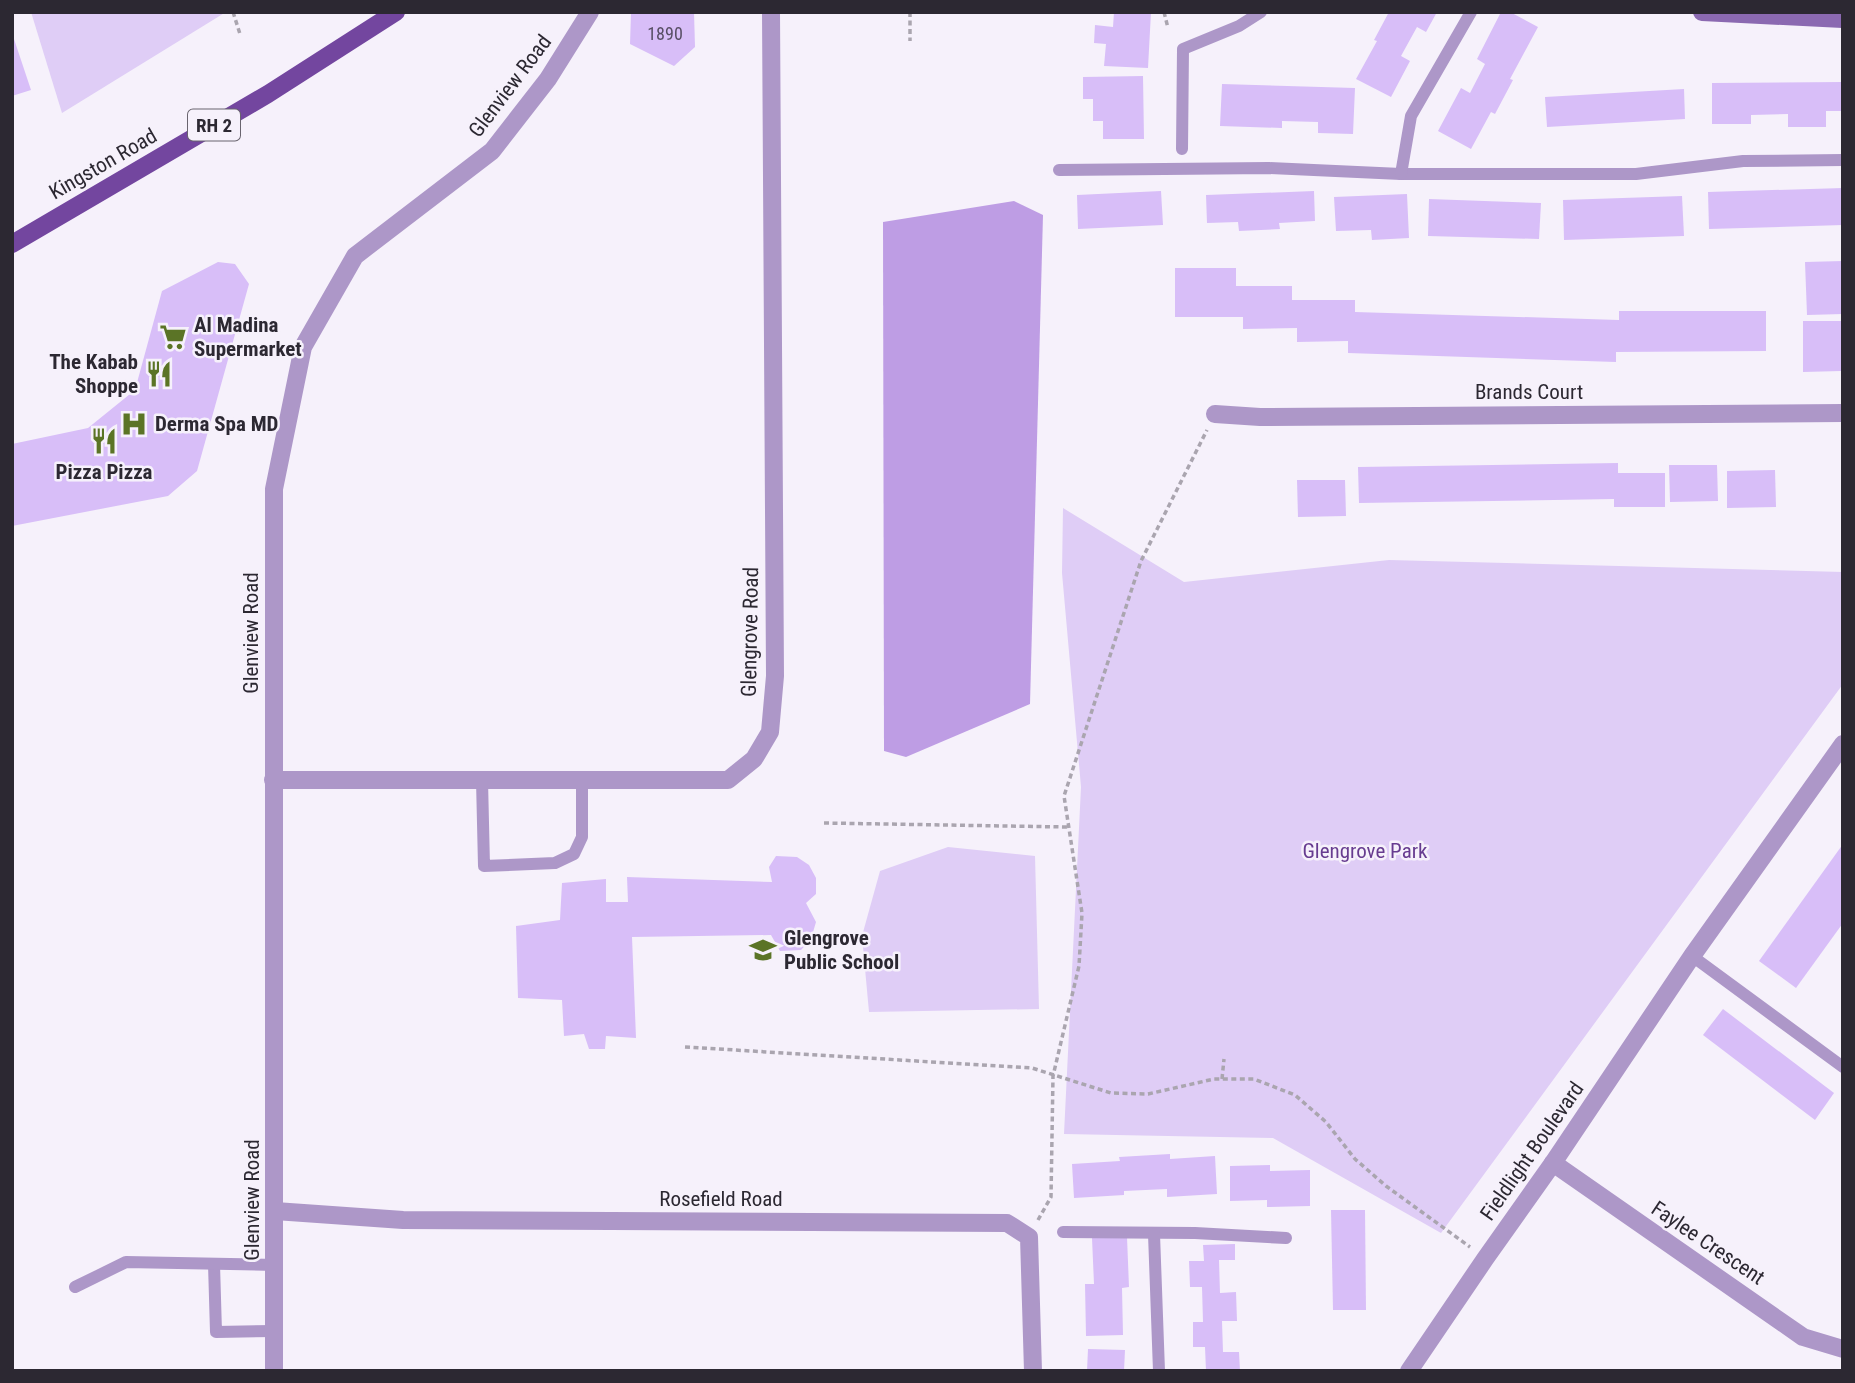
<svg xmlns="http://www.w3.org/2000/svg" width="1855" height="1383" font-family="'Roboto Condensed',sans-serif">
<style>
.green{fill:#dfcdf6}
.forest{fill:#be9de4}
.building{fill:#d8bef8}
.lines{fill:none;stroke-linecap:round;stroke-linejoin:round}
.path{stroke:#aaa5af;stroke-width:3.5;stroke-dasharray:5 3.5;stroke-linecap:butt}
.lane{stroke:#ad97c8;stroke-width:12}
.street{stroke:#ad97c8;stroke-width:18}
.secondary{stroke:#8b69b1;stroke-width:18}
.primary{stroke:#73469f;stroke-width:18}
.labels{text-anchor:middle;stroke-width:5;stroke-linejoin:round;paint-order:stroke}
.number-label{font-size:18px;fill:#574e64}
.shield{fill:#f6f1fb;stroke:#69646e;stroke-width:2}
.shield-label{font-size:19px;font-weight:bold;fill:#2c2832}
.street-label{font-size:21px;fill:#2c2832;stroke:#f6f1fb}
.poi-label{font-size:21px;font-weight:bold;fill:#2c2832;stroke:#f6f1fb;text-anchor:start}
.park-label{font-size:21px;fill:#673c90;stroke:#f6f1fb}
</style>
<rect width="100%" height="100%" fill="#f6f1fb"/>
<!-- green -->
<g class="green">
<polygon points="31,12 226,12 62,113"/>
<polygon points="1063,508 1184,582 1389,560 1843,572 1843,684 1441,1233 1273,1138 1064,1134 1081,787 1062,573"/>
<polygon points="948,847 1035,856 1039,1009 869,1012 862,936 880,871"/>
</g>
<!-- forest -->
<polygon class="forest" points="1014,201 1043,215 1030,704 906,757 884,751 883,222"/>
<!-- building -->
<g class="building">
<polygon points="631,12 694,12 695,47 674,66 630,44"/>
<polygon points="1114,12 1151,12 1148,68 1104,66 1106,44 1094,43 1095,25 1113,27"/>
<polygon points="1389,12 1437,12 1426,32 1417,27 1401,56 1410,61 1391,97 1356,79 1377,41 1374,40"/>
<polygon points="1501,12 1510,12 1538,27 1510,79 1513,80 1495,114 1491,112 1471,149 1438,131 1461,88 1470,93 1485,64 1477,59"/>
<polygon points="12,33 31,90 12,96"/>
<polygon points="1143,76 1144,139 1103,139 1103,121 1093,121 1093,99 1083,99 1083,77"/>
<polygon points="1843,82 1843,111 1826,111 1826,127 1788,127 1788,114 1751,115 1751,124 1712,124 1712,83"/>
<polygon points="1222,84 1355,88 1353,134 1318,133 1318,122 1282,121 1282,128 1220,126"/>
<polygon points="1684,89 1685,119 1547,127 1545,97"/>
<polygon points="1843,188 1843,225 1709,229 1708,192"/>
<polygon points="1161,191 1163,225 1078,229 1077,195"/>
<polygon points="1314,191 1315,221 1279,223 1280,229 1239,231 1238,222 1207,223 1206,195"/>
<polygon points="1407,194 1409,238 1372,240 1371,230 1336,231 1334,197"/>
<polygon points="1682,196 1684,236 1564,240 1563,200"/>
<polygon points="1429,199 1541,203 1539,239 1428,236"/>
<polygon points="1843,261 1843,314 1807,315 1805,262"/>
<polygon points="218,262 235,264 249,284 197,471 168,496 12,526 12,444 88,428 135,390 162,291"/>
<polygon points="1175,268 1236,268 1236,286 1292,286 1292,300 1355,300 1355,312 1619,320 1619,311 1766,311 1766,351 1616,352 1616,362 1348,353 1348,341 1297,342 1297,328 1243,329 1243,317 1175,317"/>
<polygon points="1803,321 1843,321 1841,371 1803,372"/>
<polygon points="1618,463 1618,473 1665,473 1665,507 1614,507 1614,499 1359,503 1358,467"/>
<polygon points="1669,465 1717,465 1718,501 1670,502"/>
<polygon points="1775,470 1776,507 1727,508 1727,471"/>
<polygon points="1297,480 1345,480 1346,516 1298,517"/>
<polygon points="1843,844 1843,923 1796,988 1759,961"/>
<polygon points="776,856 797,857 809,865 816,878 816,894 806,903 816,922 811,939 801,950 780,951 771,935 632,937 636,1038 606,1036 605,1049 589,1049 584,1034 564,1036 562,1000 518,998 516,926 560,920 562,883 606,879 606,902 628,902 627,877 772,882 769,867"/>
<polygon points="1723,1009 1834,1093 1815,1120 1703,1035"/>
<polygon points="1170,1154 1170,1159 1215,1156 1217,1194 1167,1197 1167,1189 1124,1191 1124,1195 1074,1198 1072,1164 1120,1161 1119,1157"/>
<polygon points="1270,1165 1270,1171 1310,1170 1310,1206 1267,1207 1267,1200 1230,1201 1230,1166"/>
<polygon points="1331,1210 1365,1210 1366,1310 1333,1310"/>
<polygon points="1127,1237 1129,1287 1122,1288 1123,1335 1086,1336 1085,1284 1094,1284 1092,1238"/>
<polygon points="1235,1244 1235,1260 1219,1260 1220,1293 1236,1292 1237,1321 1222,1321 1223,1352 1239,1352 1240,1371 1206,1371 1205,1347 1193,1347 1193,1322 1203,1322 1202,1287 1190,1287 1189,1261 1204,1261 1203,1245"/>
<polygon points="1088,1349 1125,1350 1124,1371 1087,1371"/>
</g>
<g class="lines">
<!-- path -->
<g class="path">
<polyline points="233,12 240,34"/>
<polyline points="910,12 910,41"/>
<polyline points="1164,12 1168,28"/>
<polyline points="824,823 1067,827"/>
<polyline points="685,1047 1032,1068 1111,1093 1148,1094 1214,1079 1254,1079 1295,1095 1326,1122 1355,1159 1386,1186 1470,1247"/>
<polyline points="1222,1079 1224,1059"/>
<polyline points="1038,1220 1051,1197 1053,1076 1079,966 1082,913 1064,796 1141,561 1207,430"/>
</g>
<!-- lane -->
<g class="lane">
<polyline points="1182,149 1183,49 1239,26 1261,12"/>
<polyline points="1059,170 1269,168 1401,174 1636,174 1743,161 1843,160"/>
<polyline points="1401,174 1411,116 1471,12"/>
<polyline points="482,780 484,866 555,863 574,854 582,837 582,780"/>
<polyline points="1692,956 1843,1067"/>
<polyline points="1063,1232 1195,1233 1286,1238"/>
<polyline points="1154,1234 1159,1371"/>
<polyline points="214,1264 216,1332 274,1331"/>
<polyline points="75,1287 126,1262 275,1265"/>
</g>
<!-- street -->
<g class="street">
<polyline points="1215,414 1260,417 1843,413"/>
<polyline points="273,780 728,780 754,759 770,732 775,676 771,12"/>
<polyline points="1553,1163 1803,1337 1843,1349"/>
<polyline points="275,1211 403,1220 1007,1223 1029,1237 1033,1371"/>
<polyline points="274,1371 274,489 303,347 355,256 492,151 548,79 590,12"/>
<polyline points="1409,1371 1485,1259 1553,1163 1692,956 1843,744"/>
</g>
<!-- secondary -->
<polyline class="secondary" points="1702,12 1843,19"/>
<!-- primary -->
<polyline class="primary" points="12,244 268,94 396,12"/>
</g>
<!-- icons -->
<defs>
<g id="supermarket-bare" transform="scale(2.1)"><path d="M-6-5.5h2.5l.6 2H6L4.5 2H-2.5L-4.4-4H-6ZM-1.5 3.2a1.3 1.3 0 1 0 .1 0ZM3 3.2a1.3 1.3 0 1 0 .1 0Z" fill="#5b7426" stroke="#f6f1fb" stroke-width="2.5" paint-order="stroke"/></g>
<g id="restaurant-bare" transform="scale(2.1)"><path d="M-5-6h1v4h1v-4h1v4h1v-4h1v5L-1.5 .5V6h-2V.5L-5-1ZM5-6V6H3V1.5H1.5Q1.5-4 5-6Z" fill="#5b7426" stroke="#f6f1fb" stroke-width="2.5" paint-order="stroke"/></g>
<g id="hospital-bare" transform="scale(2.1)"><path d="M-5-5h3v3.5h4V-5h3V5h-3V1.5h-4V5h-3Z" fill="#5b7426" stroke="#f6f1fb" stroke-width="2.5" paint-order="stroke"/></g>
<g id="school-bare" transform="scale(2.1)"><path d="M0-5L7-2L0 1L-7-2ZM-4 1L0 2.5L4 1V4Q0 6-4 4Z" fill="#5b7426" stroke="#f6f1fb" stroke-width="2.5" paint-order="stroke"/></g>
</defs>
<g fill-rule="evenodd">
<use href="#supermarket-bare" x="173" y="337"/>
<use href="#restaurant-bare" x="159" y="374"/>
<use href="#hospital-bare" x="134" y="424"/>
<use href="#restaurant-bare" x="104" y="441"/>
<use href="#school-bare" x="763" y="950"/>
</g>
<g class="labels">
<!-- number labels -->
<g class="number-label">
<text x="665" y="40">1890</text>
</g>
<!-- shield labels -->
<rect class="shield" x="188" y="109.5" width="52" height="31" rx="5"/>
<g class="shield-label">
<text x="214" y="132">RH 2</text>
</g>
<!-- street labels -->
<g class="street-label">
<text transform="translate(510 86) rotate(-53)" y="7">Glenview Road</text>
<text transform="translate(103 164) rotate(-30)" y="7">Kingston Road</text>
<text x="1529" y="399">Brands Court</text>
<text transform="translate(750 632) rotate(-89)" y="7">Glengrove Road</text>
<text transform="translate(251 633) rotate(-90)" y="7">Glenview Road</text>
<text transform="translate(1532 1151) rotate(-55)" y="7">Fieldlight Boulevard</text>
<text x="721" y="1206">Rosefield Road</text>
<text transform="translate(252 1200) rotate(-90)" y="7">Glenview Road</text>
<text transform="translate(1708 1243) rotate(34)" y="7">Faylee Crescent</text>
</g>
<!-- poi labels -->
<g class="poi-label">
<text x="194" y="332">Al Madina<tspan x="194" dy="24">Supermarket</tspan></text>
<text x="138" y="369" text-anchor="end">The Kabab<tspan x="138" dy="24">Shoppe</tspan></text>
<text x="155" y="431">Derma Spa MD</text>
<text x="104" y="479" text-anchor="middle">Pizza Pizza</text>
<text x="784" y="945">Glengrove<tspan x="784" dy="24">Public School</tspan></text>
</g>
<!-- park labels -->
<g class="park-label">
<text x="1365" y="858">Glengrove Park</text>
</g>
</g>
<!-- border -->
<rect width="1855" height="1383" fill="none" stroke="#2c2832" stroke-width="28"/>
</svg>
